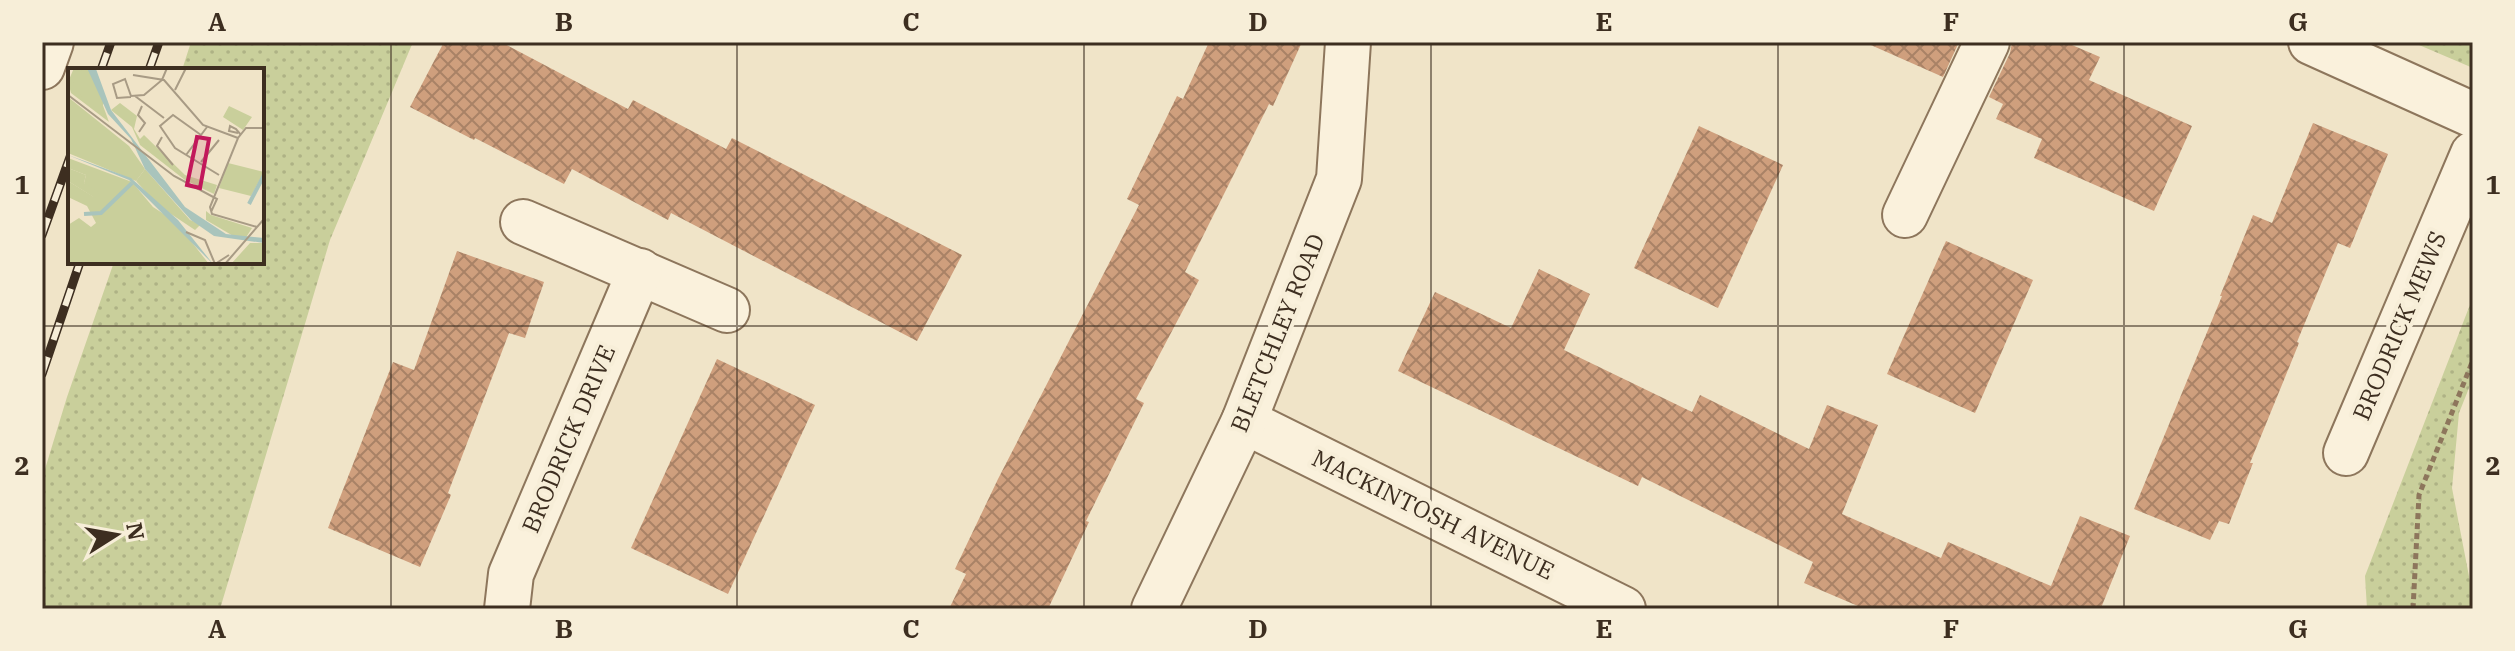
<svg xmlns="http://www.w3.org/2000/svg" width="2515" height="651" font-family="'IBM Plex Serif',serif">
<style>
.grass{fill:url(#grass-dots)}
.building{fill:url(#building-cross-hatch)}
.lines{fill:none;stroke-linecap:round;stroke-linejoin:round}
.minor-casing{stroke:#8d765c;stroke-width:48}
.path{stroke:#8d765c;stroke-width:5;stroke-dasharray:6 4;stroke-linecap:butt}
.minor{stroke:#faf1dc;stroke-width:44}
.rail-casing{stroke:#3d2e20;stroke-width:9}
.rail{stroke:#f7eed8;stroke-width:6;stroke-dasharray:18;stroke-linecap:butt}
.grid{fill:none;stroke:#3d2e20;stroke-width:2;stroke-opacity:0.55}
.labels{text-anchor:middle;stroke-width:8;stroke-linejoin:round;paint-order:stroke}
.street-label{font-size:24px;fill:#3d2e20;stroke:#f7eed8}
.inset-river{fill:none;stroke:#a9c4bc;stroke-width:4}
.inset-road{fill:none;stroke:#a89b85;stroke-width:2}
.view{fill:#c2185b;fill-opacity:0.15;stroke:#c2185b;stroke-width:4}
.inset-edge{fill:none;stroke:#3d2e20;stroke-width:4}
.neatline{fill:none;stroke:#3d2e20;stroke-width:3}
.grid-label{font-size:26px;text-anchor:middle;font-weight:bold;fill:#3d2e20}
</style>
<defs>
<pattern id="grass-dots" width="8" height="8" patternUnits="userSpaceOnUse" patternTransform="scale(2)"><rect width="8" height="8" fill="#c9cf9b"/><path d="M2 2h.1M6 6h.1" fill="none" stroke="#aeb285" stroke-width="1.8" stroke-linecap="round"/></pattern>
<pattern id="building-cross-hatch" width="8" height="8" patternUnits="userSpaceOnUse" patternTransform="scale(2)"><rect width="8" height="8" fill="#cf9f7d"/><path d="M0 0l8 8M0 8l8-8" fill="none" stroke="#a98266"/></pattern>
</defs>
<rect width="100%" height="100%" fill="#f0e4c8"/>
<!-- grass -->
<g class="grass">
<polygon points="191,42 413,42 330,240 220,609 42,609 42,479 67,397 114,262 262,262 262,70 182,70"/>
<polygon points="2412,42 2473,42 2473,68"/>
<polygon points="2473,297 2473,378 2459,413 2452,488 2473,597 2473,609 2367,609 2365,576"/>
</g>
<!-- building -->
<g class="building">
<polygon points="444,42 501,42 628,109 633,100 726,149 732,138 962,255 917,341 671,213 668,220 572,169 564,184 475,138 474,140 410,107"/>
<polygon points="1209,42 1302,42 1273,106 1269,104 1185,272 1199,280 1136,399 1144,403 1086,521 1089,522 1048,609 949,609 966,574 955,569 998,479 1139,205 1127,199 1177,96 1183,99"/>
<polygon points="1864,42 1959,42 1943,77"/>
<polygon points="2012,42 2065,42 2100,57 2089,80 2192,126 2154,211 2034,158 2042,139 1996,119 2003,104 1989,97 2010,53"/>
<polygon points="2313,123 2388,154 2350,248 2338,243 2297,342 2299,343 2250,463 2253,463 2229,524 2219,521 2210,540 2134,509 2222,296 2220,296 2253,215 2272,223"/>
<polygon points="1699,126 1783,165 1718,308 1634,268"/>
<polygon points="1946,241 2033,280 1975,413 1887,374"/>
<polygon points="457,251 544,282 525,338 509,333 448,493 451,495 420,567 328,528 393,362 414,370"/>
<polygon points="1539,269 1590,294 1564,350 1692,412 1700,395 1809,449 1827,405 1878,425 1842,514 1941,558 1948,542 2051,586 2080,516 2130,536 2101,608 2103,609 1865,609 1804,583 1813,562 1642,477 1638,486 1398,371 1435,292 1511,328"/>
<polygon points="717,359 815,405 728,594 631,548"/>
</g>
<g class="lines">
<!-- minor casing -->
<g class="minor-casing">
<g id="minor">
<polyline points="2311,42 2473,115"/>
<polyline points="42,67 51,42"/>
<polyline points="1905,215 1987,42"/>
<polyline points="523,222 727,310"/>
<polyline points="1244,421 1623,609"/>
<polyline points="2346,453 2473,154"/>
<polyline points="507,609 511,574 640,271"/>
<polyline points="1154,609 1244,421 1339,179 1348,42"/>
</g>
</g>
<!-- path -->
<polyline class="path" points="2413,609 2419,495 2473,360"/>
<!-- minor -->
<use href="#minor" class="minor"/>
<!-- rail casing -->
<g class="rail-casing">
<g id="rail">
<polyline points="101,70 111,42"/>
<polyline points="149,70 159,42"/>
<polyline points="42,235 70,157"/>
<polyline points="42,374 80,262"/>
</g>
</g>
<!-- rail -->
<use href="#rail" class="rail"/>
</g>
<!-- grid -->
<path class="grid" d="M391 42V609M737 42V609M1084 42V609M1431 42V609M1778 42V609M2124 42V609M42 326H2473"/>
<g class="labels">
<!-- street labels -->
<g class="street-label">
<text transform="translate(2400 326) rotate(-67)" y="8">BRODRICK MEWS</text>
<text transform="translate(1278 333) rotate(-68)" y="8">BLETCHLEY ROAD</text>
<text transform="translate(569 439) rotate(-67)" y="8">BRODRICK DRIVE</text>
<text transform="translate(1433 515) rotate(26)" y="8">MACKINTOSH AVENUE</text>
</g>
</g>
<!-- overview -->
<g transform="translate(68 68)">
<rect width="196" height="196" fill="#f0e4c8"/>
<path d="M6 0 22 2 41 54 3 25 0 14ZM0 29 61 78 77 101 68 113 0 85ZM52 35 69 48 66 61 72 71 76 67 117 107 149 117 146 126 117 112 72 77 64 59 43 42ZM0 90 64 114 85 139 108 154 141 196H0V157L11 150 23 159 28 155 19 138 0 129V113L26 129 16 115 18 107 0 100ZM138 143 143 147 184 160 177 171 167 169 138 152ZM182 175H196V196H163Z" fill="#c9cf9b"/>
<path d="M14 2H22L30 17 36 35 32 41 8 24 5 15ZM161 38 184 49 175 62 155 49ZM0 100 18 107 16 115 31 125 27 130 0 113ZM77 101 122 152 133 156 127 162 91 138 68 113Z" fill="#c9cf9b"/>
<path d="M160 95 196 104 183 128 151 120Z" fill="#c9cf9b"/>
<path d="M19 0 28 1 43 42 117 139 158 166 196 170V175L146 168 123 152 77 101 63 71 40 46ZM0 87 63 110 110 152 145 196 61 112Z" fill="#a9c4bc"/>
<path class="inset-river" d="M181 136 196 107M16 146 33 145 64 115"/>
<path class="inset-road" d="M65 7 96 12 135 57 170 70M107 22 118 0M0 27 106 108 149 131 143 144M67 28 96 50M63 29 49 30 45 16 57 11 63 28 76 27 94 12 99 0M71 64 77 55 70 47 74 38M170 65 161 63 162 58 168 61 173 67M133 67 105 47 92 58 107 80 151 107M94 69 89 78 105 97M118 87 139 59M133 94 151 72M189 159 144 146 142 139 170 70 178 60H196M118 164 137 172 147 196 161 187M157 196 196 151"/>
<path class="view" d="M129 69 141 71 132 120 119 117Z"/>
<rect width="196" height="196" class="inset-edge"/>
</g>
<!-- border -->
<rect width="2515" height="651" fill="none" stroke="#f7eed8" stroke-width="88"/>
<!-- north arrow -->
<g transform="translate(116 535) rotate(79)" stroke="#f7eed8" stroke-width="6" paint-order="stroke">
<path d="M0-6L14 30L0 20L-14 30Z" fill="#3d2e20"/>
<text y="-12" font-size="22" font-weight="bold" text-anchor="middle" fill="#3d2e20">N</text>
</g>
<rect x="44" y="44" width="2427" height="563" class="neatline"/>
<g class="grid-label">
<text x="217" y="31">A</text>
<text x="564" y="31">B</text>
<text x="911" y="31">C</text>
<text x="1258" y="31">D</text>
<text x="1604" y="31">E</text>
<text x="1951" y="31">F</text>
<text x="2298" y="31">G</text>
<text x="22" y="194">1</text>
<text x="2493" y="194">1</text>
<text x="22" y="475">2</text>
<text x="2493" y="475">2</text>
<text x="217" y="638">A</text>
<text x="564" y="638">B</text>
<text x="911" y="638">C</text>
<text x="1258" y="638">D</text>
<text x="1604" y="638">E</text>
<text x="1951" y="638">F</text>
<text x="2298" y="638">G</text>
</g>
</svg>
